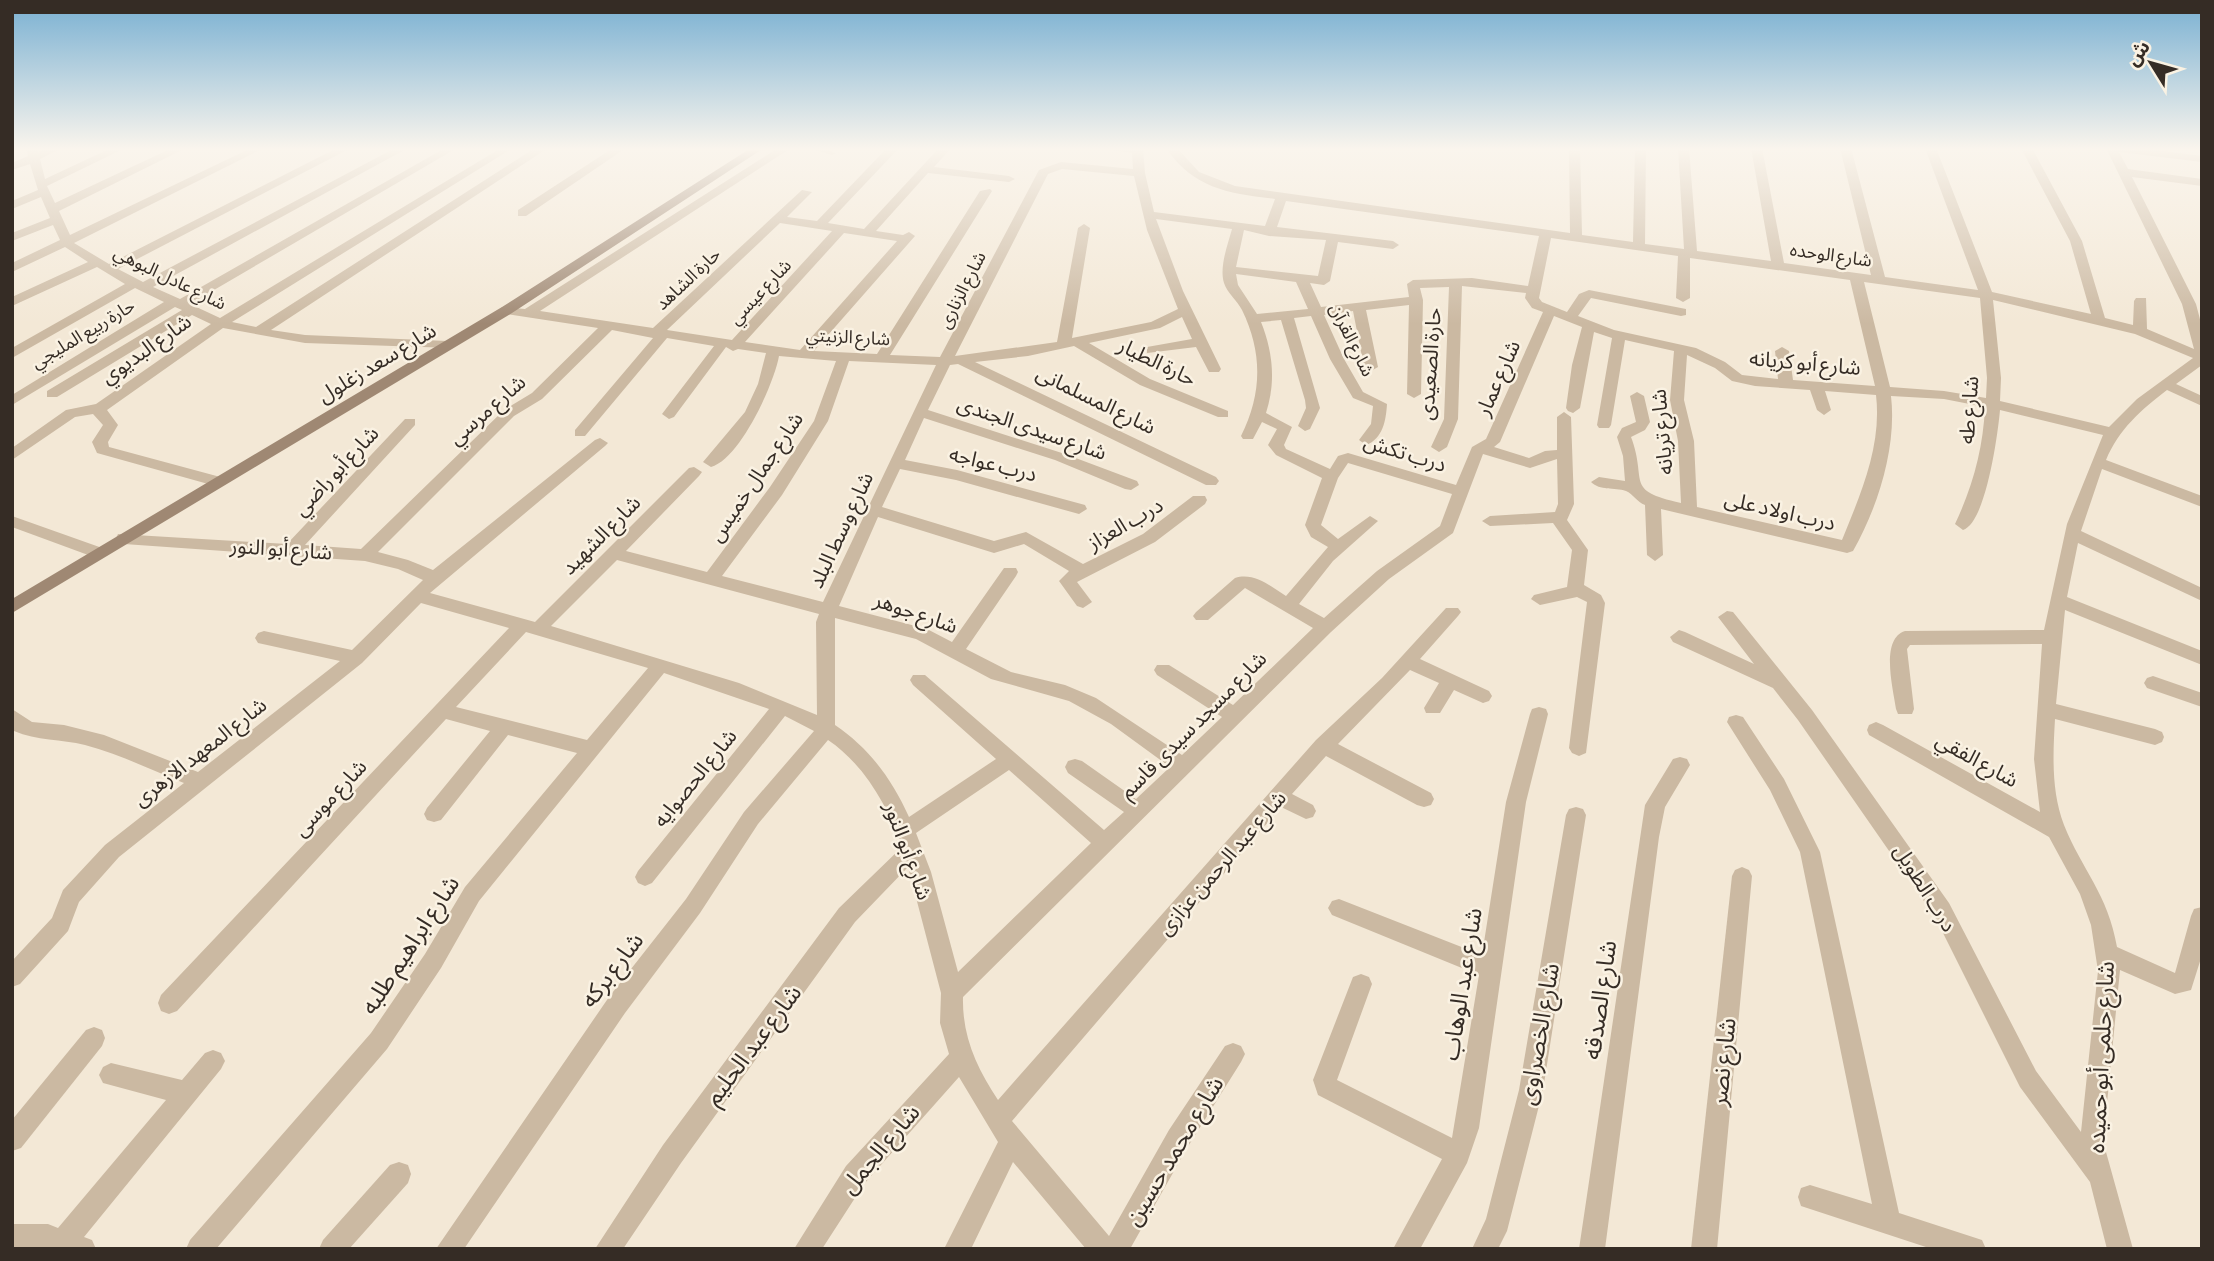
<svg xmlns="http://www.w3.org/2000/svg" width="2214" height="1261" font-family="'Asap Condensed','Noto Sans Arabic',sans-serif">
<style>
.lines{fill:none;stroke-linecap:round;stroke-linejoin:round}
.lane{fill:#cbb9a2;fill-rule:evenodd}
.street{fill:#cbb9a2;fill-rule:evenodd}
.secondary{fill:#9f8873;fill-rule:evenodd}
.labels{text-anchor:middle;stroke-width:5;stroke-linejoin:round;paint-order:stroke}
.far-street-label{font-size:18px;fill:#352c25;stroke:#faf2e3}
.street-label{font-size:21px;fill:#352c25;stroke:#faf2e3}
.near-street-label{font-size:24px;fill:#352c25;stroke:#faf2e3}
</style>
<rect width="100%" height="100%" fill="#f3e8d6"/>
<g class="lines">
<!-- lane -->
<polygon class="lane" points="809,148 820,148 836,153 832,155"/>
<!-- street -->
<g class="street">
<polygon points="26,148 36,148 38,152 48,148 62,148 40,159 45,179 111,148 125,148 47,186 55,203 172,148 186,148 59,211 70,235 251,148 264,148 74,243 109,264 337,148 351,148 118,269 143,282 395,148 408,148 153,287 180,299 445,148 457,148 190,304 220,318 501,148 513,148 232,322 256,327 535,148 548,148 271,330 305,335 447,341 452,342 452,348 305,343 223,328 107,410 118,425 108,442 109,447 224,478 227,482 219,487 97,453 92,442 103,425 93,414 75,417 12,460 12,448 66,410 96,404 211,324 192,315 57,397 47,397 47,391 182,310 175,307 12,405 12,395 164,302 135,288 12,358 12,348 125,284 97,267 12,306 12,297 88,262 65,247 12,272 12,263 60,240 53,225 12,241 12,233 50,218 41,197 12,209 12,201 38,190 30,164 12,170 12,163 28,156"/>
<polygon points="613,148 626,148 526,216 518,216 518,210"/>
<path d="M778 148H791L540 311 653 328 802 190 812 192 787 217 817 221 887 148H899L828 223 864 229 939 148H951L934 167 1009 176 1015 179 1009 182 928 173 876 231 903 235 909 232 915 236 814 351 877 354 980 191 990 189 992 191 890 355 940 357 1039 170 1061 162 1133 169 1132 153 1112 150 1111 148H1143L1145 173 1154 212 1265 226 1275 199C1228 193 1194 189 1166 148H1177L1199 172 1235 186 1570 233 1569 148H1580L1582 235 1633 242 1635 148H1646L1645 244 1684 249 1678 148H1689L1697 251 1771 261 1751 148H1762L1784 263 1871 275 1840 148H1851L1885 277 1978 290 1925 148H1936L1992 292 2091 314 2070 241 2021 148H2032L2082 241 2105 318 2133 325 2134 301 2136 298H2146L2147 329 2194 349 2182 304 2106 148H2139L2202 156V162L2119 152 2128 169 2202 179V186L2132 177 2196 304 2202 327V365L2176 384 2202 396V406L2167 390C2141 410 2119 429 2106 460L2202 496V507L2102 469 2081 531 2202 588V601L2078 543 2067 597 2202 651V665L2065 610 2056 704 2155 729 2162 732 2164 737 2162 742 2155 745 2055 719C2053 754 2051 791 2064 825 2082 870 2108 894 2117 947L2175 973 2191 916 2194 909 2202 907V955L2191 990 2175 994 2120 970 2105 1124 2106 1152 2133 1249H2107L2090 1182 2020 1087 1935 917 1798 720 1773 688 1673 642 1670 637 1679 630 1685 632 1754 664 1718 617 1727 611 1733 612 1812 710 1949 903 2036 1071 2081 1132 2098 971 2091 925 2080 894 2049 837 1869 735 1867 730 1869 725 1876 722 1883 725 2040 812 2034 759 2042 644 1910 645 1907 649 1914 709 1912 714H1898L1896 709C1893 688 1880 639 1905 631L2044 630 2067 524 2103 435 2000 410C1998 433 1986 523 1963 530L1955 524C1973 486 1983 449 1985 407L1944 399 1891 396C1897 447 1878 507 1853 551L1847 553 1661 509 1663 555 1655 561 1647 555 1645 505C1637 502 1633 494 1626 491 1614 487 1600 491 1591 482L1599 477 1625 481 1623 456 1617 437 1622 428 1636 422 1630 396 1637 392 1644 396 1650 422 1645 430 1631 437C1648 482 1623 490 1681 503L1678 441 1670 400 1674 351 1625 340 1611 425 1609 428H1599L1597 425 1612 338 1594 332 1580 408 1573 413 1568 411 1566 408 1572 365 1582 327 1554 316 1500 442 1494 447 1529 458 1545 451 1557 450V417L1564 412 1571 417 1574 504 1567 520 1588 550 1584 585 1601 595 1605 603 1586 753 1579 756 1572 753 1569 748 1587 602 1577 597 1540 605 1531 599 1534 595 1567 587 1572 550 1553 523 1490 526 1482 521 1490 516 1555 512 1558 504 1557 459 1530 468 1483 454 1453 533 1389 579 1331 632 963 997C962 1037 977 1068 998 1100L1316 740 1382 678 1446 608H1458L1461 612 1458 616 1420 659 1489 691 1492 696 1489 701 1483 703 1454 690 1440 713H1426L1424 708 1439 683 1410 670 1338 744 1431 793 1434 799 1431 805 1424 807 1417 805 1326 756 1292 794 1313 805 1316 811 1313 817 1306 819 1281 807 1012 1121 1109 1236 1169 1130 1225 1046 1233 1043 1241 1046 1245 1054 1241 1062 1187 1148 1130 1249H1086L1013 1162 971 1249H944L998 1142 959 1077 864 1184 822 1249H794L846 1166 949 1054 940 1023 941 993 908 867 855 922 681 1163 623 1249H595L663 1145 839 908 902 847C888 807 865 765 828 740L758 824 700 913 625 1013 464 1249H436L609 997 686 899 744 812 814 731 785 716 652 883 645 886 638 883 635 877 638 871 769 709 664 673 479 901 441 968 387 1049 216 1249H186L190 1240 371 1033 425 954 465 887 577 753 508 735 441 820 434 822 427 820 424 814 427 808 490 731 446 719 177 1011 169 1014 161 1011 158 1003 161 995 509 628 421 603 362 663 119 857 79 902 68 931 20 984 12 987V961L52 918 63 890 105 845 184 783C151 770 119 754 85 745 61 739 37 741 14 731L12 709 32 722 64 725 104 735 198 772 340 661 258 643 255 638 258 633 264 631 352 650 423 580 398 569 365 561 124 544 118 542 116 538 118 534 287 544 405 419H415V425L305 545 361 549 504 410 532 393 598 328 507 314 500 310 502 307 525 309ZM1062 169 1134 176 1147 230 1178 309 1151 322 1072 338 1090 228 1084 224 1078 228 1057 342 955 356 1048 174ZM1286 201 1539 236 1528 286 1472 278 1413 280 1407 284 1409 297 1321 307 1310 283 1324 285 1330 281 1338 242 1393 249 1399 245 1393 241 1277 227ZM1156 219 1232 229C1228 244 1219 267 1224 283 1227 293 1237 300 1242 310 1263 353 1262 394 1241 436L1243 439H1253L1262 422 1277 429 1268 445 1276 455 1322 478 1305 525 1311 537 1328 547 1286 596C1270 586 1254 572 1235 578L1196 612 1193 616 1196 620H1208L1245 588 1313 628 1233 705 1169 665H1157L1154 670 1157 675 1222 717 1182 755 1096 698 1065 685 1011 672 966 649 1016 576 1018 572 1016 568H1004L952 642 927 629 839 606 878 517 994 553 1024 544 1069 571 1059 581 1077 606 1083 608 1092 602 1077 582 1155 542 1205 504 1207 500 1205 496H1193L1143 534 1083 564 1026 532 994 541 882 507 900 469 956 480 1079 514 1087 509 1085 505 957 470 905 460 924 418 1055 460 1125 489 1131 490 1139 485 1137 481 1065 454 928 410 950 365 958 364 1206 485H1216L1219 481 1216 477 975 362 1028 356 1074 346 1140 385 1218 417H1228V411L1150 379 1089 343 1160 328 1182 317 1192 339 1147 347V353L1196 347 1209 372H1219L1221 369 1183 291ZM780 223 832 231 732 340 667 330ZM1244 230 1269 236 1326 240 1318 276 1236 267ZM844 233 897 241 800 350 745 342ZM1551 238 1678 256 1676 298 1683 302 1690 298V258L1850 280 1875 386 1793 380 1789 351 1782 347 1775 351 1778 379 1742 375 1725 362 1696 348 1614 330 1578 316 1591 298 1681 316 1686 315V309L1589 290 1579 294 1567 312 1542 302 1539 298ZM1236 274 1296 282 1308 309 1257 314 1238 285ZM1864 282 1980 298 1987 378 1986 398 1944 391 1890 387ZM1462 286 1526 293 1525 298 1532 308 1543 312 1486 439 1472 447 1456 485 1348 453 1338 456 1330 469 1286 449 1284 445 1292 427 1266 413C1276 382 1273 352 1261 322L1281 320 1305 400 1306 408 1298 426 1305 431 1310 429 1320 408 1294 318 1311 316 1330 359 1353 398 1373 406 1371 424 1359 440 1366 445C1383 439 1386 420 1387 404L1363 392 1344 359 1324 315 1353 311 1364 367 1371 371 1378 367 1366 310 1409 305 1407 394 1414 398 1421 394 1423 300 1420 288 1449 287 1444 419 1431 447 1439 452 1447 447 1458 419ZM1993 300 2135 334 2193 358 2137 399 2109 427 2000 401 2001 378ZM612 330 653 338 575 430V436H585L667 338 714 346 662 414 669 419 674 417 726 347 733 351 738 349 766 353 758 384 745 412 703 462 711 467C740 459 774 384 779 356L836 361 814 421 770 487 707 572 626 551 699 476 702 472 694 467 689 468 535 622 430 593 605 446 608 443 600 438 595 440 433 570 408 560 378 552 514 416 542 399ZM1687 355 1715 368 1732 381 1755 386 1810 390 1817 410 1824 415 1831 410 1825 391 1876 395C1882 446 1861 493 1842 540L1697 507 1694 441 1684 400ZM849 361 936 365 823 602 722 576 782 495 828 421ZM1348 463 1452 494 1440 526 1377 571 1324 618 1299 604 1333 561 1378 521 1370 516 1338 539 1321 525 1338 478ZM617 560 819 614 816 622 817 715 739 683 551 626ZM835 618 916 639 991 679 1069 701 1111 724 1170 767 1136 799 1082 761 1075 759 1068 761 1065 767 1068 773 1124 812 1104 830 925 675H913L910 680 913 685 996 759 909 817C892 779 869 748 835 725ZM526 632 648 668 587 740 456 707ZM1009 770 1091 843 958 972 931 872 916 833Z"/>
<polygon points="12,516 105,549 107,553 99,559 12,527"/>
<polygon points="2153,676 2202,693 2202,707 2147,688 2144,683 2147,678"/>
<polygon points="1539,707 1546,709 1548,714 1526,802 1479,1128 1467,1163 1420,1249 1393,1249 1442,1159 1318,1095 1313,1080 1353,977 1361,974 1369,977 1372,984 1337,1080 1452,1138 1479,975 1332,915 1328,908 1332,901 1339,899 1482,955 1506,802 1530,714 1532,709"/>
<polygon points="1736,715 1743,717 1784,779 1820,852 1899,1213 1982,1240 1986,1249 1932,1249 1801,1206 1798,1197 1801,1188 1810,1185 1872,1204 1800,852 1770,790 1727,722 1729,717"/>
<polygon points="1680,757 1687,759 1690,765 1665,807 1659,837 1605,1249 1579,1249 1645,805 1673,759"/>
<polygon points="1576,807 1583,809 1586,815 1543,1090 1507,1231 1498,1249 1472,1249 1486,1219 1519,1090 1566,815 1569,809"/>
<polygon points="1742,867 1749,870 1752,876 1717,1249 1691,1249 1732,876 1735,870"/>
<polygon points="94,1027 102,1030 105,1038 102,1046 21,1148 12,1151 12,1120 86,1030"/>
<polygon points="213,1050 221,1053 225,1061 221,1069 84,1237 92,1240 96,1249 12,1249 12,1224 48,1224 58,1228 166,1100 103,1083 99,1075 103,1067 111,1063 182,1080 205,1053"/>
<polygon points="399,1162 408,1165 411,1174 408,1183 349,1249 319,1249 323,1240 390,1165"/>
</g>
<!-- secondary -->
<polygon class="secondary" points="751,148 764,148 512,313 12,613 12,599 502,307"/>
</g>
<!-- sky -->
<linearGradient id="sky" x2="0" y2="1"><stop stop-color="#79b0d2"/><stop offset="0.46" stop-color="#faf5ed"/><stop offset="1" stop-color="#faf5ed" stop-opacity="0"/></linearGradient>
<rect width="2214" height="324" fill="url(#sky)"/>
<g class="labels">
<!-- far-street labels -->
<g class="far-street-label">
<text transform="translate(1831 255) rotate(8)" y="6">شارع الوحده</text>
<text transform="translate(170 278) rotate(26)" y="6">شارع عادل البوهي</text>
<text transform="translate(688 279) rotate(-43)" y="6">حارة الشاهد</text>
<text transform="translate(962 290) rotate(-63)" y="6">شارع الزنارى</text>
<text transform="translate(760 292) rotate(-47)" y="6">شارع عيسي</text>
<text transform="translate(83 334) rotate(-31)" y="6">حارة ربيع المليجي</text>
<text transform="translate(848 337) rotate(3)" y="6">شارع الزنيتي</text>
<text transform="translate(1352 340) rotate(64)" y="6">شارع القرآن</text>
</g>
<!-- street labels -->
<g class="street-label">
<text transform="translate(146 349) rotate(-35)" y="7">شارع البديوي</text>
<text transform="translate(1157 362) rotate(26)" y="7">حارة الطيار</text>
<text transform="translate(377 363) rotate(-31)" y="7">شارع سعد زغلول</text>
<text transform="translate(1805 363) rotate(5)" y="7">شارع أبو كريانه</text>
<text transform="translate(1430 364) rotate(-86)" y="7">حارة الصعيدى</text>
<text transform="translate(1498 378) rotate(-66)" y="7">شارع عمار</text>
<text transform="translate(1096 400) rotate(26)" y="7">شارع المسلمانى</text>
<text transform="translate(487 410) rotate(-41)" y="7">شارع مرسي</text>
<text transform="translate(1969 410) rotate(-86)" y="7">شارع طه</text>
<text transform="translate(1032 428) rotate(19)" y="7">شارع سيدى الجندى</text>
<text transform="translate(1662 432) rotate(-95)" y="7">شارع تريانه</text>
<text transform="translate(1405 453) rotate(17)" y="7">درب تكش</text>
<text transform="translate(993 464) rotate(14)" y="7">درب عواجه</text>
<text transform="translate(336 471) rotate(-47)" y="7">شارع أبو راضي</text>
<text transform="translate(756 477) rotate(-56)" y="7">شارع جمال خميس</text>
<text transform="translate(1780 511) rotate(13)" y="7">درب اولاد على</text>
<text transform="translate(1125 524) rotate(-30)" y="7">درب العزاز</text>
<text transform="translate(841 530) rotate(-65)" y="7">شارع وسط البلد</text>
<text transform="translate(601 535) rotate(-45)" y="7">شارع الشهيد</text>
<text transform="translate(281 549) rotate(4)" y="7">شارع أبو النور</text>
<text transform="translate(916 613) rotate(19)" y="7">شارع جوهر</text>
<text transform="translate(1193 725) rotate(-45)" y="7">شارع مسجد سيدى قاسم</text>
<text transform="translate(200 752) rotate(-38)" y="7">شارع المعهد الازهرى</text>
<text transform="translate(1977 760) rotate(29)" y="7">شارع الفقي</text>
<text transform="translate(695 778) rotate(-51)" y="7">شارع الحصوايه</text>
<text transform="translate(330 798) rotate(-47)" y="7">شارع موسى</text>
<text transform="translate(908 851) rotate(70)" y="7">شارع أبو النور</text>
<text transform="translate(1222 863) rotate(-49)" y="7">شارع عبد الرحمن عزازى</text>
<text transform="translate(1925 888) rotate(58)" y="7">درب الطويل</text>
</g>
<!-- near-street labels -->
<g class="near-street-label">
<text transform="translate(410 945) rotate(-57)" y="8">شارع ابراهيم طلبه</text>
<text transform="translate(612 970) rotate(-53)" y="8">شارع بركه</text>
<text transform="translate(1462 984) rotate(-81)" y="8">شارع عبد الوهاب</text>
<text transform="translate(1600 1000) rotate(-82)" y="8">شارع الصدقه</text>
<text transform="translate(1539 1034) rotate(-80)" y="8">شارع الخصراوى</text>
<text transform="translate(753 1045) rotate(-53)" y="8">شارع عبد الحليم</text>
<text transform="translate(2101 1057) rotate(-87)" y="8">شارع حلمى أبو حميده</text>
<text transform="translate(1723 1062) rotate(-84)" y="8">شارع نصر</text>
<text transform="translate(880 1149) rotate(-50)" y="8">شارع الجمل</text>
<text transform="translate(1174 1151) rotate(-59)" y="8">شارع محمد حسين</text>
</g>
</g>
<!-- border -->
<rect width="2214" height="1261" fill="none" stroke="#352c25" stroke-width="28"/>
<!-- north arrow -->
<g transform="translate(2151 63) rotate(307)" stroke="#faf2e3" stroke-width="5" paint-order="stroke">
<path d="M0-5L12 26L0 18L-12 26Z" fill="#352c25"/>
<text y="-10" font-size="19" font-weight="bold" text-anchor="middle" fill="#352c25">ش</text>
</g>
</svg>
